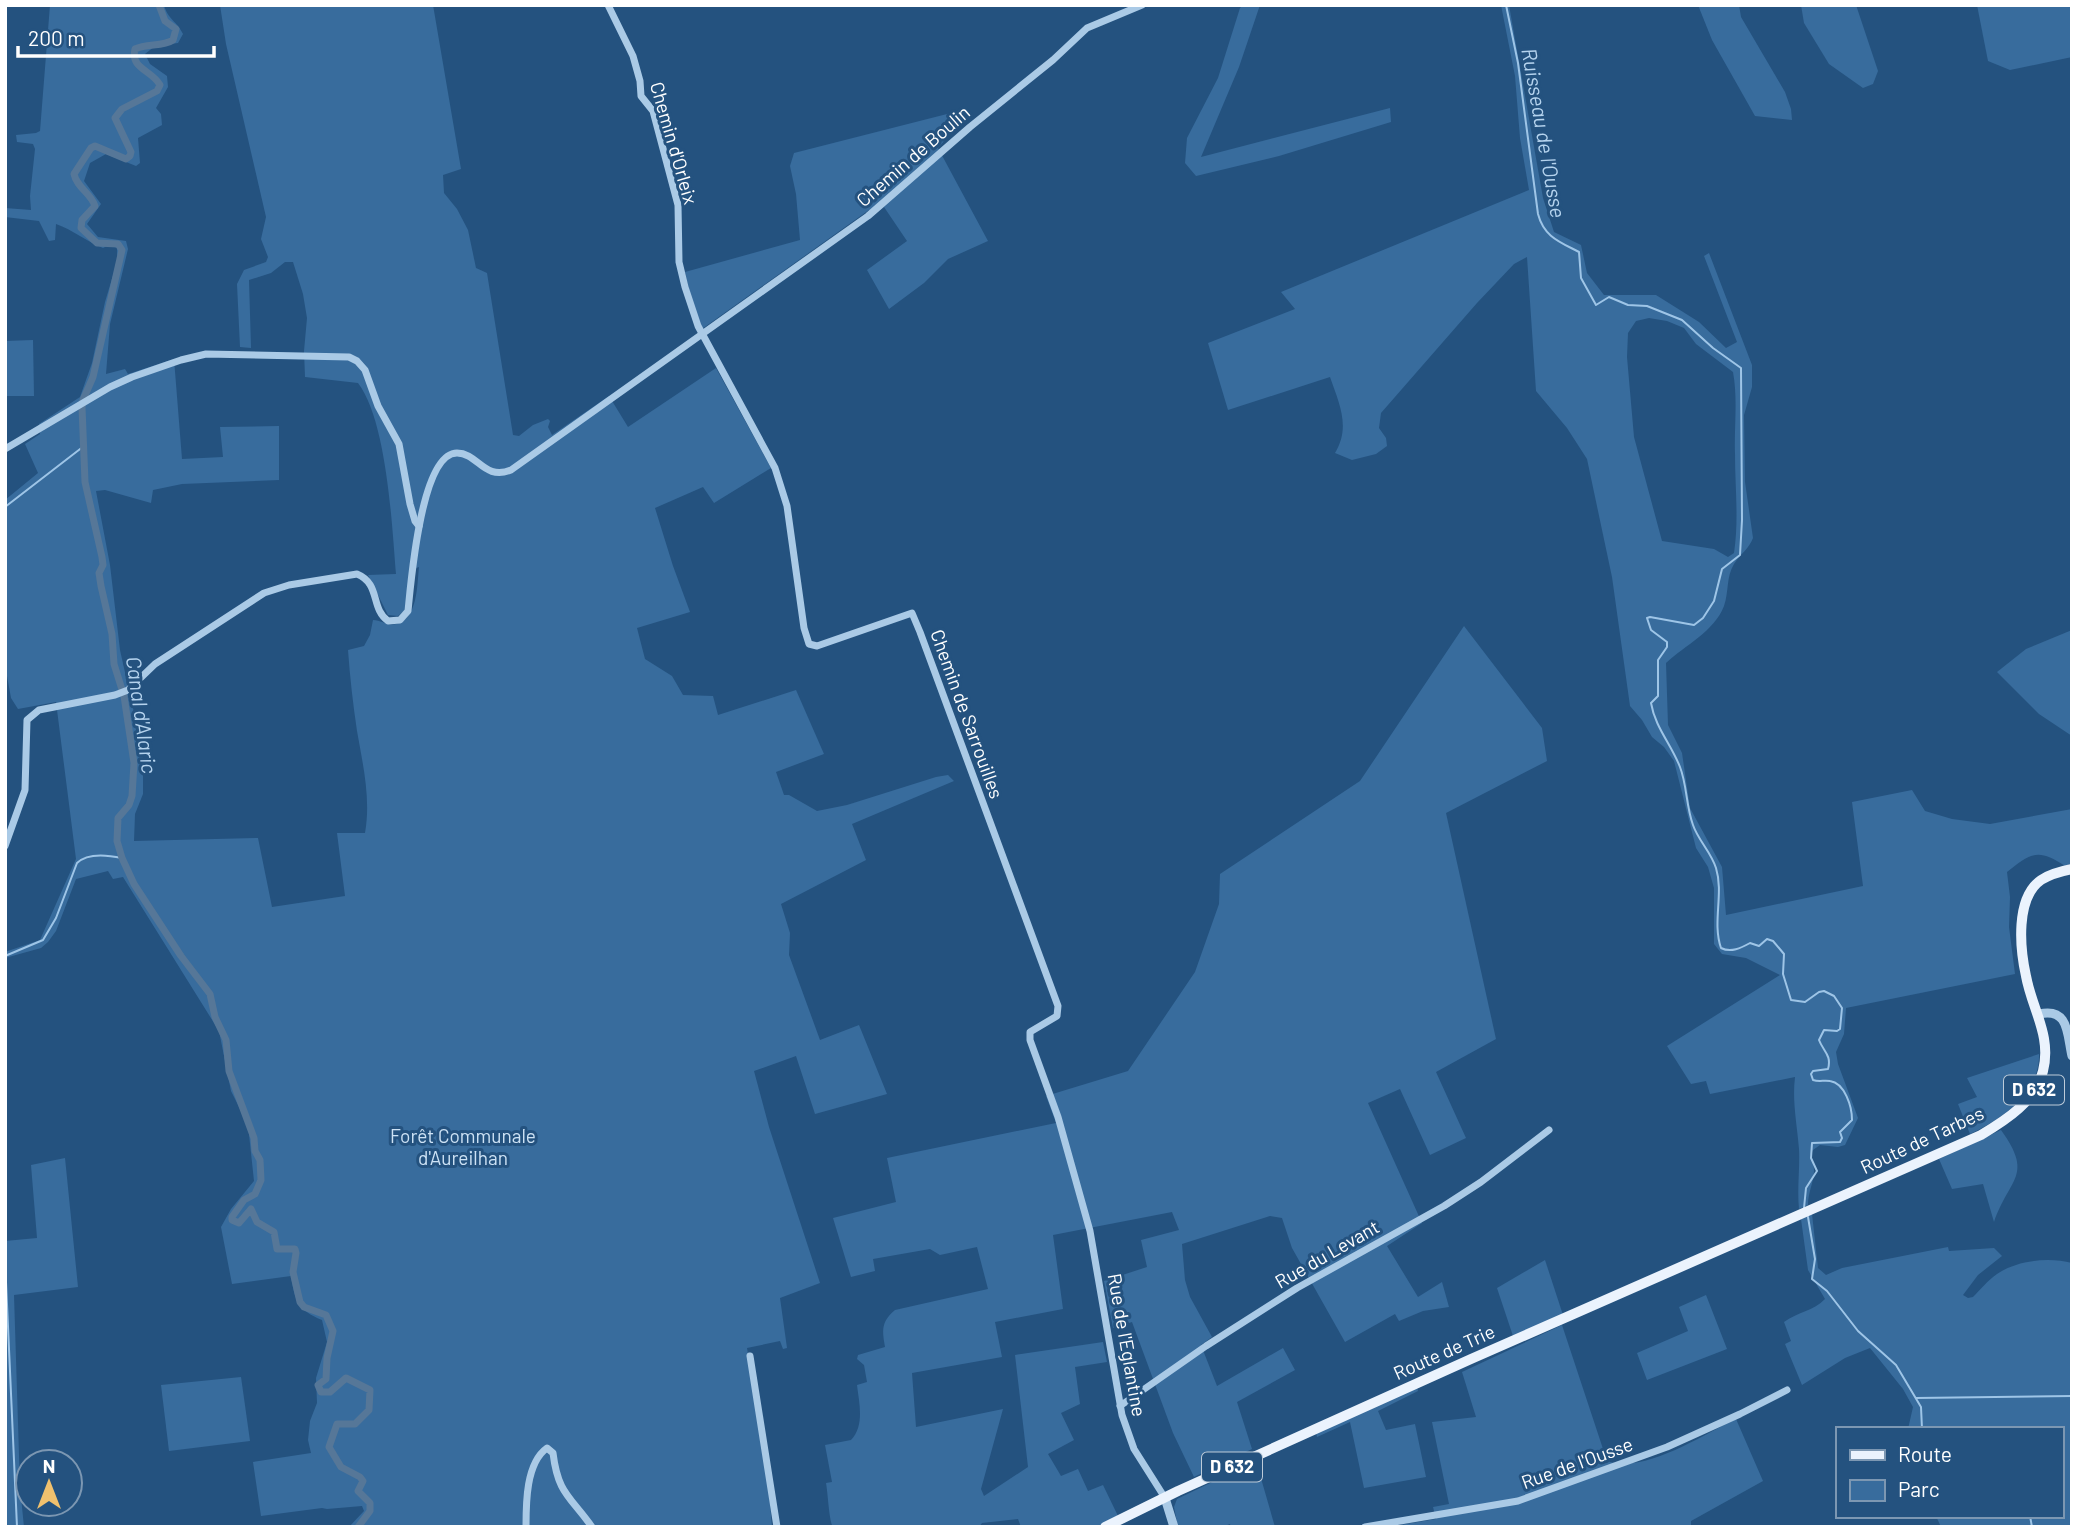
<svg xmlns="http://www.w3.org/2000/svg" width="2077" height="1532" font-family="Barlow,sans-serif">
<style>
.green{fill:#386c9d;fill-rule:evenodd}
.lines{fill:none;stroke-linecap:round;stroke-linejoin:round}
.stream{stroke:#9ec5e7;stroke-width:2}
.canal{stroke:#567798;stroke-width:7}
.minor{stroke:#aacae6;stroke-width:7}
.tertiary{stroke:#aacae6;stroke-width:9}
.primary{stroke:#ebf3fd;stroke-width:10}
.labels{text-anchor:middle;stroke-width:6;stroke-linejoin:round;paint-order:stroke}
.shield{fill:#24527f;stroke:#bdcbd9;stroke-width:2}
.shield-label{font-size:18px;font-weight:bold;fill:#fff}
.street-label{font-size:19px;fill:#fff;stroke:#24527f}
.park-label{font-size:19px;fill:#cde2f5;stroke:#24527f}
.water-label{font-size:21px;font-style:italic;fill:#b5d3ee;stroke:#24527f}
</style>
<rect width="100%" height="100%" fill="#24527f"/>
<!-- green -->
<g class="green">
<path d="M50 5H164C168 20 177 21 183 34L178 43 155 46 145 54 150 64 167 76 168 87 156 108 161 114 162 125 138 138 140 163 136 166 106 154 90 163 84 181 101 204 87 224 98 237 126 241 128 249 110 324 106 374 125 369 128 374 174 359 182 459 223 457 220 427 279 426V480L182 484 153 490 151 503 105 490 96 491 110 565 120 650 143 753V794L135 814 134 841 258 838 272 907 345 896 337 833H365C371 799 363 765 357 731 353 704 350 678 348 650L364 646 370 635 373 620C381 620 388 626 396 624 418 619 417 585 419 567L411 570 405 610 398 616 388 615 368 575 396 574C392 526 387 421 358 383L305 377 304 351 307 318 303 294 293 262H285L271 273 249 280 251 348 240 347 237 284 244 270 266 262 268 257 261 239 266 217 226 44 220 5H433L461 169 443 175 444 193 457 209 468 230 476 268 487 273 513 435 519 436 533 425 548 419 550 421 548 427 552 435 609 396 628 427 716 368 771 468 714 503 703 487 655 508 673 566 690 612 637 628 645 659 672 676 683 695 713 696 718 715 796 690 824 754 776 772 784 795H789L817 811 847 805 936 777 948 775 954 781 852 824 866 860 781 904 790 933 789 955 820 1040 859 1025 887 1094 815 1114 796 1056 754 1071 769 1127 820 1283 780 1298 787 1348 783 1349 780 1341 747 1348 768 1480 772 1527H349L364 1511 362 1506 327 1509 322 1508 261 1516 253 1462 311 1453 308 1440 310 1421 317 1403 316 1378 327 1342 322 1320C298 1310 295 1302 291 1276L232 1284 221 1227 231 1209 254 1181 248 1125 231 1091 219 1031 123 877 113 879 108 871 76 879 56 931 48 942 41 948 5 958V952L40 940 76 859 56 702 18 709 11 698 5 665V500L38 473 25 444 40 434 39 424 80 397 92 363 105 302 117 262V248L109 245 103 248C86 241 73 230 56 224L55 240 49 241 39 221 5 217V208L31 210 30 196 35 149 33 144 17 142 16 135 36 133 40 131Z"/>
<polygon points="1243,5 1260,5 1239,67 1201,157 1390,108 1391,122 1279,156 1196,176 1185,163 1187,138 1218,78 1240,8"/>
<path d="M1501 5H1509L1543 198 1554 232 1581 245 1587 273 1604 295H1656L1699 322 1726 348 1737 342 1704 256 1709 253 1752 365V387L1744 415 1745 482 1753 538C1749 549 1740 554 1734 564 1726 577 1729 592 1724 606 1714 632 1685 645 1666 663L1668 725 1682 753 1690 808 1722 867 1726 915 1863 886 1852 802 1912 790 1925 811 1952 819 1990 824 2072 809V863L2065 866C2038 848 2031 853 2007 872L2010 897 2009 927 2015 974 1846 1008 1844 1034 1836 1052 1838 1064 1858 1118 1845 1145 1838 1147 1820 1145 1813 1150 1810 1156C1820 1173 1808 1187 1808 1205L1799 1209C1797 1189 1800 1168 1799 1149 1797 1124 1792 1101 1795 1077L1710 1094 1706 1081 1691 1084 1667 1046 1780 975 1746 958 1722 954 1714 944V888L1708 867 1696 848 1674 761 1664 747 1652 737 1642 720 1630 706 1612 577 1587 459 1567 428 1536 391 1527 257 1514 264 1477 303 1381 413 1379 428 1386 438 1387 446 1376 454 1352 460 1335 453C1351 427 1339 403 1330 377L1228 410 1208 343 1295 309 1281 292 1529 190 1520 138 1515 76ZM1649 318 1667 321 1684 328 1696 344 1733 372C1738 399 1734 427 1735 454 1735 487 1739 520 1734 553L1728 557 1714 549 1662 541 1634 437 1627 357 1628 333 1636 321Z"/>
<polygon points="1698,5 1739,5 1741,17 1785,92 1791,109 1792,120 1755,116 1712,40"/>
<polygon points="1801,5 1856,5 1878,71 1873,84 1863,88 1829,64 1804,23"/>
<polygon points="1977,5 2072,5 2072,57 2010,70 1988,61"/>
<polygon points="951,113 960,117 957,126 938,148 988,241 948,259 924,283 889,309 867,270 907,241 884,207 873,215 869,210 702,329 692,304 685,272 800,240 796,194 790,166 794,153"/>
<polygon points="33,340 34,396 5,396 5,341"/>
<path d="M1464 626 1542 728 1547 761 1446 813 1496 1039 1436 1072 1466 1138 1430 1155 1400 1089 1368 1103 1422 1223 1387 1246 1418 1297 1442 1282 1449 1307 1423 1311 1399 1321 1395 1314 1345 1342 1292 1248 1282 1218 1270 1216 1182 1244 1185 1280 1190 1297 1212 1337 1201 1345 1217 1386 1283 1348 1295 1370 1237 1402 1252 1449 1194 1477 1173 1433 1132 1322 1113 1328 1104 1281 1147 1267 1141 1240 1179 1230 1172 1212 1053 1235 1063 1309 995 1322 1002 1357 912 1373 916 1427 1003 1409 981 1489 984 1496 1028 1467 1015 1355 1103 1342 1107 1362 1075 1367 1080 1404 1061 1413 1074 1440 1048 1454 1061 1476 1078 1469 1088 1491 1103 1485 1118 1516 1096 1527H1021L1018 1519 982 1523 979 1527H833C829 1521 828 1494 826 1483L832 1482 825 1445 851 1440C865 1425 859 1403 857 1385L867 1382 864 1365 857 1359 858 1355 885 1347C882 1330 881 1322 895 1310L988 1289 977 1247 940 1255 930 1249 873 1259 875 1271 851 1277 833 1218 896 1202 887 1158 1056 1123 1046 1096 1128 1071 1195 972 1219 904 1220 874 1360 781Z"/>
<polygon points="2072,630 2072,736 2039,714 1997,672 2026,649"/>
<path d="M2039 1054C2040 1093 2002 1119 1970 1134L1958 1104 1977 1097 1967 1078Z"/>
<path d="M2001 1130C2034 1176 2010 1177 1994 1222L1983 1184 1952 1189 1939 1159Z"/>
<polygon points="65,1158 78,1287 14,1295 20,1487 24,1527 5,1527 5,1241 37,1238 31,1165"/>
<path d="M1812 1214 1818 1268 1826 1275 1842 1268 1948 1247 1949 1251 1994 1248 2002 1256 1978 1275 1963 1295 1968 1298 1973 1297C1980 1290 1988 1280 1997 1274 2017 1260 2049 1257 2072 1263V1527H1941L1936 1516H2061V1429H1908L1913 1407 1903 1389 1870 1348 1845 1358 1802 1385 1785 1344 1791 1341 1784 1322C1797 1312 1814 1311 1825 1299L1808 1270 1801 1219Z"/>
<polygon points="1545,1260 1563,1315 1513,1336 1497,1288"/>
<polygon points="1706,1295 1727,1349 1647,1380 1637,1353 1688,1331 1679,1307"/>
<path d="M1562 1325 1607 1461C1645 1474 1702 1435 1736 1419L1763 1481 1691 1521V1527H1388L1436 1519 1433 1507 1449 1504 1432 1422 1476 1417 1462 1372Z"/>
<polygon points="241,1377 250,1441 169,1451 161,1385"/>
<polygon points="1417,1387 1418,1391 1378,1411 1386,1430 1415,1424 1426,1477 1364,1488 1350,1422 1317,1437 1316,1433"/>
<polygon points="1256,1461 1275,1527 1231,1527 1230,1524 1222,1527 1178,1527 1174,1507 1177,1499"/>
</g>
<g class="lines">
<!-- stream -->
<g class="stream">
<path d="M1506 5 1518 63 1538 214C1544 237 1560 242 1579 252L1581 278 1596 305 1609 297 1628 305 1647 306 1682 320 1713 348 1741 368 1742 520 1740 555 1722 569 1714 601 1703 618 1694 625 1650 617 1647 618 1651 630 1667 642V647L1658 660V696L1651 703C1655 727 1671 744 1680 767 1687 785 1686 806 1693 825 1698 840 1711 852 1716 868 1724 894 1712 922 1721 948 1731 953 1741 948 1750 943L1759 946 1767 939 1773 941 1784 954 1783 974 1791 1000 1805 1002 1819 992 1824 991 1834 996 1842 1008 1840 1029 1837 1031 1824 1030 1819 1040C1823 1051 1832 1055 1828 1069L1813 1071 1811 1074 1813 1080C1819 1082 1824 1080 1830 1081 1845 1083 1852 1107 1852 1120L1840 1132 1842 1138 1840 1142 1812 1143 1811 1158 1817 1171 1806 1188 1804 1208"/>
<polyline points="5,507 84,446"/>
<path d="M5 956 43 940 56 918 77 863C88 852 108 855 122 858"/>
<polyline points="1808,1217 1815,1259 1812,1279 1827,1291 1858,1331 1896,1365 1921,1407 1922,1429"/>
<polyline points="5,1260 17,1527"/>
<polyline points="1916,1398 2072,1396"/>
<polyline points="2030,1516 2032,1527"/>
</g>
<!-- canal -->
<path class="canal" d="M159 5 165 21 176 29 173 40C162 47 147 43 135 49 130 69 152 70 160 85L157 91 122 109 115 118 131 152 130 156 126 159 95 146 91 148 74 174C77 188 91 193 95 206L82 220 81 228 97 243 118 244 122 250 93 377 83 400 82 407 85 482 102 557 103 565 99 573 101 586 112 634 114 664 124 696 134 763 132 796 129 805 118 818 117 841 122 858 134 884 181 956 210 994 215 1017 226 1040 229 1071 254 1138 255 1151 260 1160 261 1180 255 1194 244 1200 232 1217V1220L239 1223 251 1209 257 1222 274 1232 277 1249H295L296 1253 293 1272 300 1302 304 1307 326 1315 333 1331 327 1358 326 1379 318 1385 321 1392H330L346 1378 370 1390 369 1410 355 1424H337L329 1447 341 1467 360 1477 363 1481 358 1491 370 1503V1511L358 1527"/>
<!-- minor -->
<g class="minor">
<polyline points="608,5 633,56 640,81 641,96 653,111 678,205 679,262 685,287 698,326 775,468 787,506 804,628 809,644 817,646 912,613 920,632 1058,1006 1057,1016 1030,1032 1030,1040 1058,1117 1090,1231 1122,1415 1134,1449 1165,1498"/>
<polyline points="5,449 110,387 132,377 181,360 206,354 349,357 357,361 365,370 378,406 399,444 410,504 415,521 419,526"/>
<path d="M5 846 25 790 27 720 39 710 115 695 128 690 155 664 264 593 289 585 357 574C381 584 370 608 388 621L400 620 408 611C411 582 421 453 457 453 478 453 484 481 511 470L868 216 970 127 1053 60 1087 28 1142 5"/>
<polyline points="750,1356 777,1527"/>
<polyline points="1120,1406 1206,1346 1297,1288 1444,1206 1481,1182 1549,1130"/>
<path d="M526 1527C526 1503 526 1463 547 1448L553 1453C558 1494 570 1496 592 1527"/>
<polyline points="1365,1527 1518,1501 1667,1447 1740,1414 1787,1390"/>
</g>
<!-- tertiary -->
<g class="tertiary">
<path d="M2039 1014C2069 1007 2067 1034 2072 1056"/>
<polyline points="1165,1498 1174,1527"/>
</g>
<!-- primary -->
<path class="primary" d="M1105 1527 1178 1491 1471 1359 1981 1135C2006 1120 2036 1101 2043 1071 2052 1036 2032 1009 2026 976 2020 949 2015 898 2041 880 2050 874 2062 871 2072 869"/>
</g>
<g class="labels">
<!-- shield labels -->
<g class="shield">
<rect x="2004" y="1075.5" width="60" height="29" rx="5"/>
<rect x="1202" y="1452.5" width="60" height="29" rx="5"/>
</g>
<g class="shield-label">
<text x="2034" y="1096">D 632</text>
<text x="1232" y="1473">D 632</text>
</g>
<!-- street labels -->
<g class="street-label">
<text transform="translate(674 143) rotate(74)" y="7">Chemin d'Orleix</text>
<text transform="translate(913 156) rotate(-41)" y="7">Chemin de Boulin</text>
<text transform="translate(967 714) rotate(70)" y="7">Chemin de Sarrouilles</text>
<text transform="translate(1922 1140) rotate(-25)" y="7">Route de Tarbes</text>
<text transform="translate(1327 1254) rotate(-30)" y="7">Rue du Levant</text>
<text transform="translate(1127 1345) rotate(80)" y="7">Rue de l'Eglantine</text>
<text transform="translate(1444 1352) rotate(-24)" y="7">Route de Trie</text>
<text transform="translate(1577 1463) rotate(-20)" y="7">Rue de l'Ousse</text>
</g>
<!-- park labels -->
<g class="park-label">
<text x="463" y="1143">Forêt Communale<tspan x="463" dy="22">d'Aureilhan</tspan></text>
</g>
<!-- water labels -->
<g class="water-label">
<text transform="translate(1543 133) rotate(80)" y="7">Ruisseau de l'Ousse</text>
<text transform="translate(141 715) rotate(82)" y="7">Canal d'Alaric</text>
</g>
</g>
<!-- border -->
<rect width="2077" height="1532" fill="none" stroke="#ffffff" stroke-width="14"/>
<!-- legend -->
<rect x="1836" y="1427" width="228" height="91" fill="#24527f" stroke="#7c97b2" stroke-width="2"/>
<rect x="1850" y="1450" width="35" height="10" fill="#ebf3fd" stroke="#7c97b2" stroke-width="2"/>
<text x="1898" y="1462" font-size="21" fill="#ffffff">Route</text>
<rect x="1850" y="1480" width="35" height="21" fill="#386c9d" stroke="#7c97b2" stroke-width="2"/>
<text x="1898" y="1497" font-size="21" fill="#ffffff">Parc</text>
<!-- north arrow -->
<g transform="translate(49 1483)"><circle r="33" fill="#24527f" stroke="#7c97b2" stroke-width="2"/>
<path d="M0-5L12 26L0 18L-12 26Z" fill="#f0c16e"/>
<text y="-10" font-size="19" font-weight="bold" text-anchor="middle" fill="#ffffff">N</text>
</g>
<!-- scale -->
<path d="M18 46v10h196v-10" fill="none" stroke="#ffffff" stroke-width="3.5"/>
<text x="28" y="46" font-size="21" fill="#ffffff" stroke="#24527f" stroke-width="5" paint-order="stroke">200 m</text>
</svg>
